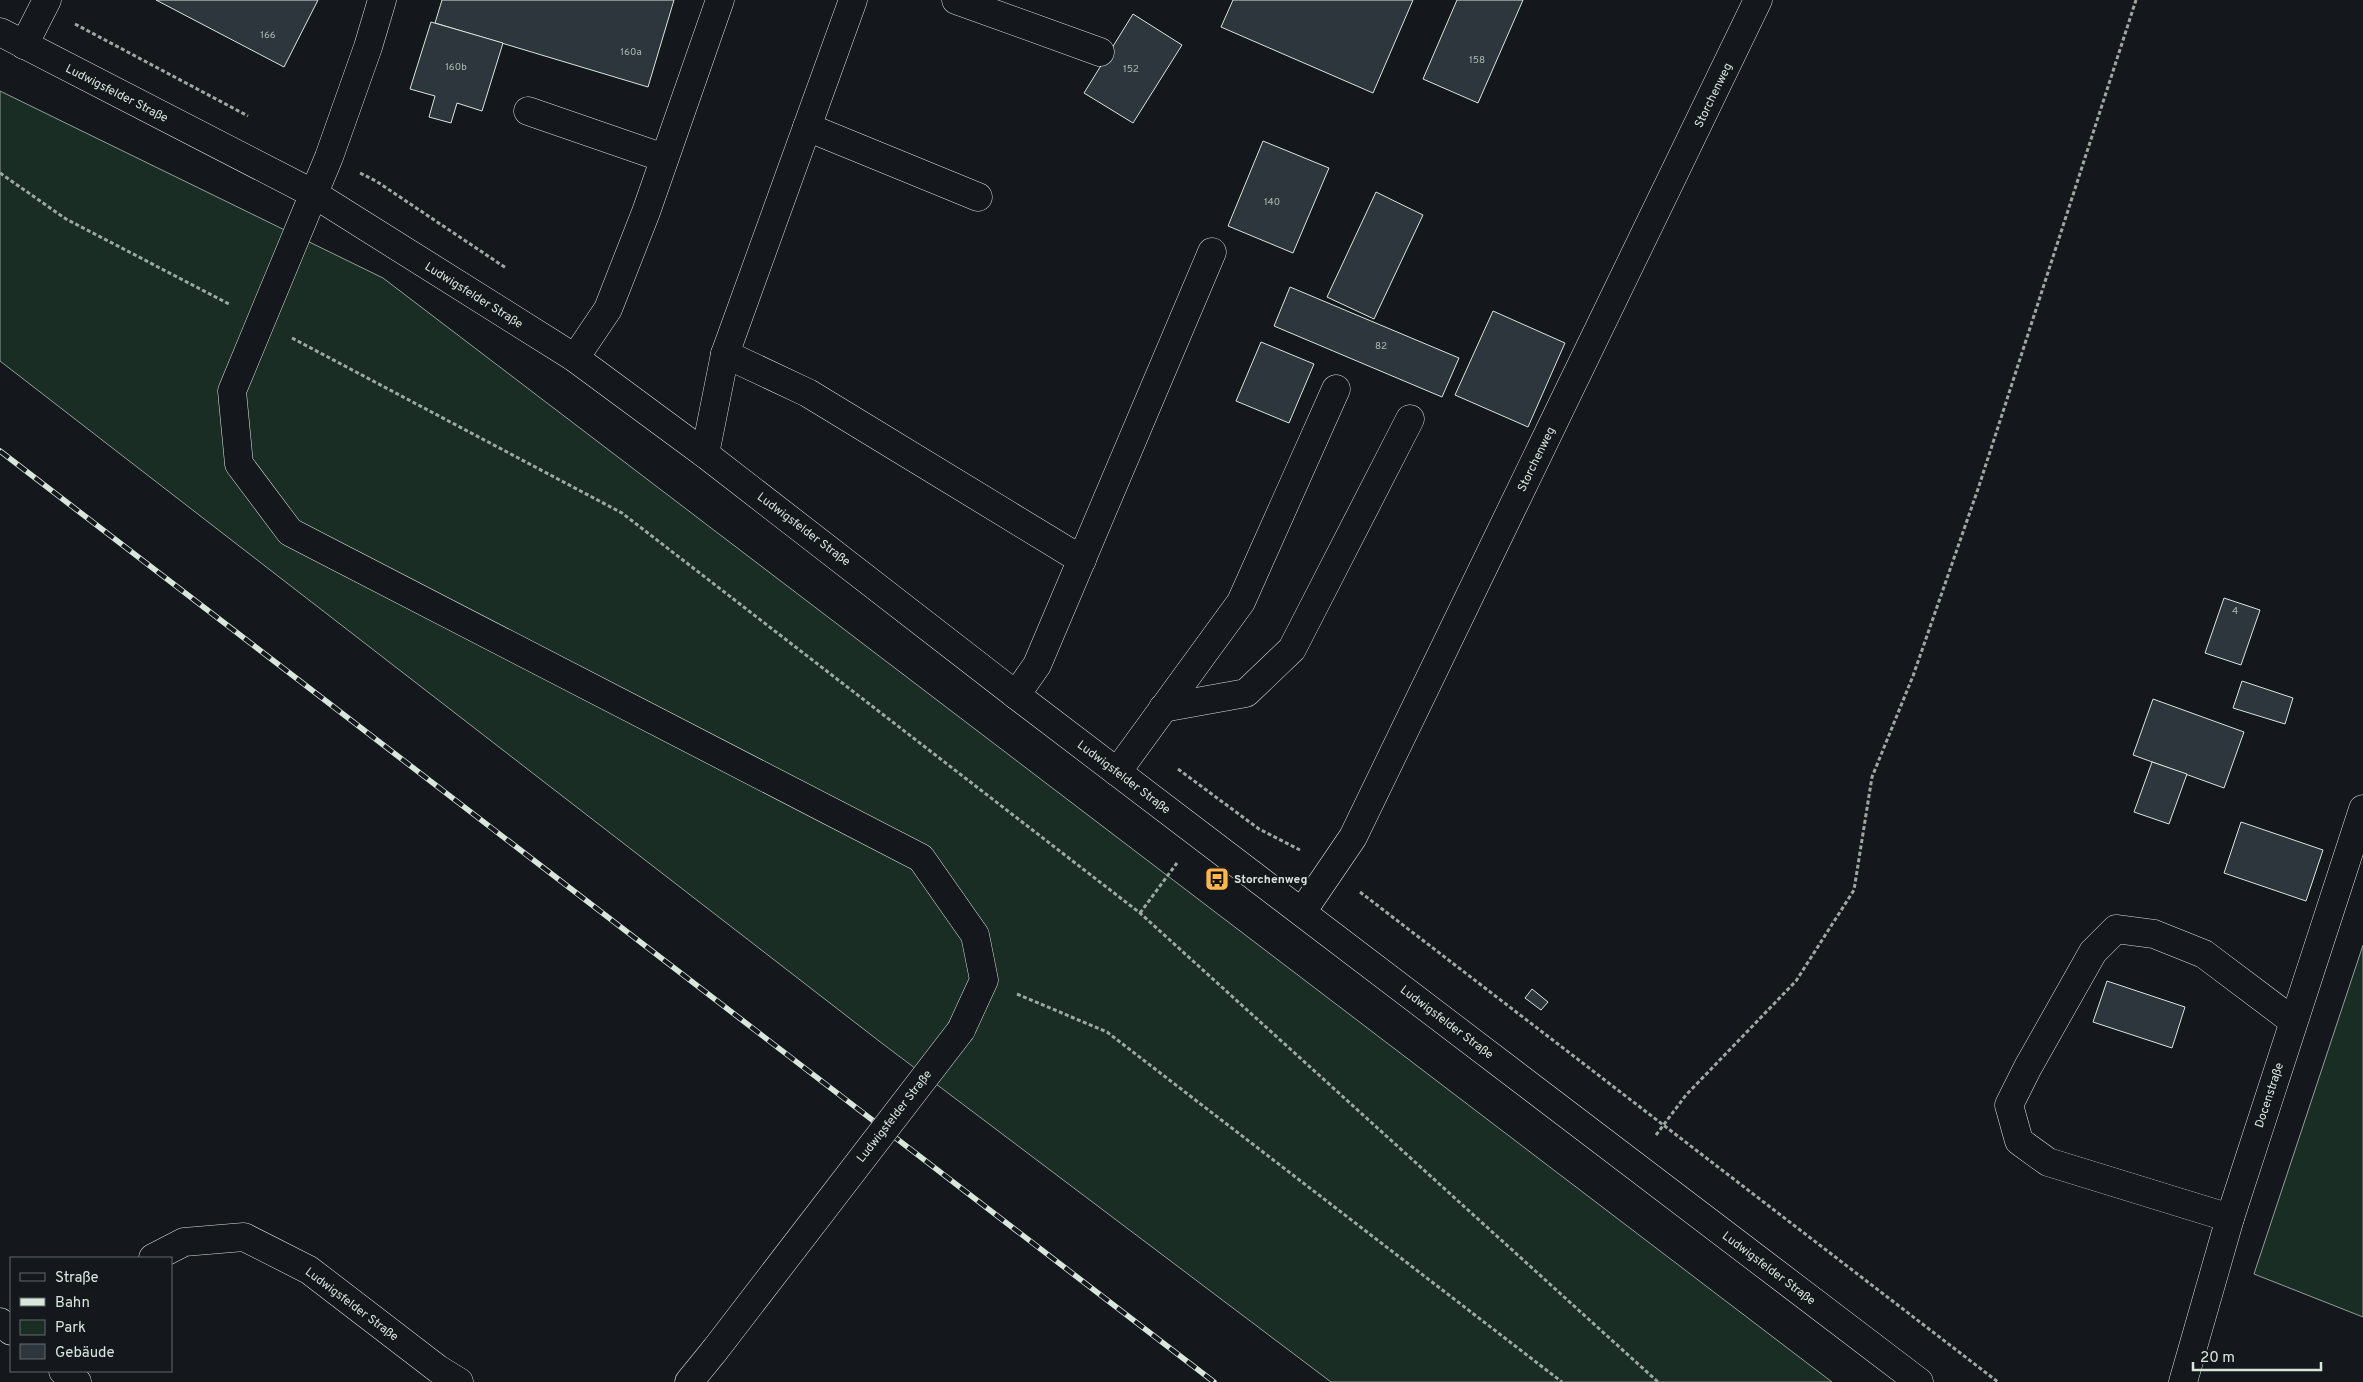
<svg xmlns="http://www.w3.org/2000/svg" width="2363" height="1382" font-family="Overpass,sans-serif">
<style>
.green{fill:#1a2d24;stroke:#939e99}
.building{fill:#2c363c;stroke:#d8e6dc}
.lines{fill:none;stroke-linecap:round;stroke-linejoin:round}
.minor-casing{stroke:#d8e6dc;stroke-width:29}
.path{stroke:#9da8a2;stroke-width:3;stroke-dasharray:4 2.5;stroke-linecap:butt}
.minor{stroke:#14181c;stroke-width:28}
.rail-casing{stroke:#d8e6dc;stroke-width:5.5}
.rail{stroke:#14181c;stroke-width:4;stroke-dasharray:11;stroke-linecap:butt}
.minor-bridge-casing{stroke:#d8e6dc;stroke-width:29;stroke-linecap:butt}
.minor-bridge{stroke:#14181c;stroke-width:28}
.labels{text-anchor:middle;stroke-width:4;stroke-linejoin:round;paint-order:stroke}
.number-label{font-size:10px;fill:#adbab4}
.street-label{font-size:12px;fill:#d8e6dc;stroke:#14181c}
.poi-label{font-size:12px;font-weight:bold;fill:#d8e6dc;stroke:#14181c;text-anchor:start}
</style>
<rect width="100%" height="100%" fill="#14181c"/>
<!-- green -->
<g class="green">
<polygon points="0,91 383,278 1832,1382 1331,1382 879,1041 0,361"/>
<polygon points="2363,945 2363,1317 2254,1274"/>
</g>
<!-- building -->
<g class="building">
<polygon points="156,0 318,0 284,67"/>
<polygon points="442,0 674,0 648,87 435,23"/>
<polygon points="1233,0 1413,0 1373,93 1221,27"/>
<polygon points="1457,0 1523,0 1478,103 1423,79"/>
<polygon points="1133,14 1182,45 1133,123 1084,93"/>
<polygon points="431,22 503,43 482,111 457,103 451,123 429,117 435,96 410,89"/>
<polygon points="1263,141 1329,168 1293,253 1228,226"/>
<polygon points="1376,192 1423,215 1374,319 1327,297"/>
<polygon points="1290,287 1459,358 1442,397 1274,326"/>
<polygon points="1493,311 1565,343 1528,427 1455,395"/>
<polygon points="1261,342 1314,364 1289,423 1236,401"/>
<polygon points="2224,598 2260,610 2241,665 2205,653"/>
<polygon points="2242,681 2293,698 2285,724 2233,708"/>
<polygon points="2153,699 2244,732 2224,788 2133,755"/>
<polygon points="2152,762 2187,774 2169,824 2134,812"/>
<polygon points="2241,822 2323,850 2306,901 2224,873"/>
<polygon points="2107,981 2185,1007 2172,1048 2093,1022"/>
<polygon points="1532,989 1548,1002 1541,1010 1525,998"/>
</g>
<g class="lines">
<!-- minor casing -->
<g class="minor-casing">
<g id="minor">
<polyline points="382,0 368,47 329,157 232,391 239,464 290,532 921,858 975,935 984,980 961,1030"/>
<polyline points="956,0 1100,52"/>
<polyline points="0,32 314,194 575,358 705,454 1016,695 1919,1382"/>
<polyline points="24,45 47,0"/>
<polyline points="528,111 664,158"/>
<polyline points="807,127 978,197"/>
<polyline points="725,354 808,393 1082,560"/>
<polyline points="575,358 608,309 646,212 720,0"/>
<polyline points="705,454 725,354 853,0"/>
<polyline points="1016,695 1037,665 1212,252"/>
<polyline points="1163,708 1246,693 1292,649 1410,419"/>
<polyline points="1117,772 1241,602 1336,389"/>
<polyline points="1302,912 1353,837 1758,0"/>
<polyline points="2230,1218 2048,1162 2019,1141 2009,1105 2028,1067 2093,952 2116,929 2154,934 2204,954 2293,1021"/>
<polyline points="153,1258 184,1242 244,1237 309,1270 438,1369 459,1382"/>
<polyline points="0,1322 11,1331"/>
<polyline points="63,1371 77,1382"/>
<polyline points="689,1382 715,1350"/>
<polyline points="2183,1382 2230,1218 2363,809"/>
</g>
</g>
<!-- path -->
<g class="path">
<polyline points="75,24 248,116"/>
<polyline points="0,173 66,219 229,304"/>
<polyline points="360,173 376,181 506,268"/>
<polyline points="292,338 622,513 1140,913 1658,1382"/>
<polyline points="1178,769 1259,829 1300,850"/>
<polyline points="1360,892 1998,1382"/>
<polyline points="1140,913 1177,863"/>
<polyline points="1017,994 1107,1032 1562,1382"/>
<polyline points="1656,1135 1686,1095 1796,981 1854,890 1872,777 1913,676 1978,489 2136,0"/>
</g>
<!-- minor -->
<use href="#minor" class="minor"/>
<!-- rail casing -->
<g class="rail-casing">
<polyline id="rail" points="0,451 1214,1382"/>
</g>
<!-- rail -->
<use href="#rail" class="rail"/>
<!-- minor-bridge casing -->
<g class="minor-bridge-casing">
<polyline id="minor-bridge" points="715,1350 961,1030"/>
</g>
<!-- minor-bridge -->
<use href="#minor-bridge" class="minor-bridge"/>
</g>
<!-- icons -->
<defs>
<g id="bus-square" transform="scale(1.25)"><rect x="-9" y="-9" width="18" height="18" rx="4" fill="#ffb74d" stroke="#14181c"/><path d="M-5-6H5V4H4V6H2V4H-2V6H-4V4H-5ZM-3.5-4V0h7V-4ZM-3.5 1.2v1.5H-2V1.2ZM2 1.2v1.5H3.5V1.2Z" fill="#111"/></g>
</defs>
<g fill-rule="evenodd">
<use href="#bus-square" x="1217" y="879"/>
</g>
<g class="labels">
<!-- number labels -->
<g class="number-label">
<text x="268" y="38">166</text>
<text x="631" y="55">160a</text>
<text x="1477" y="63">158</text>
<text x="456" y="70">160b</text>
<text x="1131" y="72">152</text>
<text x="1272" y="205">140</text>
<text x="1381" y="349">82</text>
<text x="2235" y="614">4</text>
</g>
<!-- street labels -->
<g class="street-label">
<text transform="translate(117 93) rotate(27)" y="4">Ludwigsfelder Straße</text>
<text transform="translate(1713 95) rotate(-64)" y="4">Storchenweg</text>
<text transform="translate(474 295) rotate(32)" y="4">Ludwigsfelder Straße</text>
<text transform="translate(1536 459) rotate(-64)" y="4">Storchenweg</text>
<text transform="translate(804 529) rotate(37)" y="4">Ludwigsfelder Straße</text>
<text transform="translate(1124 777) rotate(37)" y="4">Ludwigsfelder Straße</text>
<text transform="translate(1447 1022) rotate(37)" y="4">Ludwigsfelder Straße</text>
<text transform="translate(2269 1095) rotate(-72)" y="4">Docenstraße</text>
<text transform="translate(894 1116) rotate(-52)" y="4">Ludwigsfelder Straße</text>
<text transform="translate(1769 1268) rotate(37)" y="4">Ludwigsfelder Straße</text>
<text transform="translate(352 1304) rotate(37)" y="4">Ludwigsfelder Straße</text>
</g>
<!-- poi labels -->
<g class="poi-label">
<text x="1234" y="883">Storchenweg</text>
</g>
</g>
<!-- legend -->
<rect x="10" y="1257" width="162" height="115" fill="#14181c" stroke="#626a69"/>
<rect x="20" y="1273" width="25" height="8" fill="#14181c" stroke="#626a69"/>
<text x="55" y="1282" font-size="15" fill="#d8e6dc">Straße</text>
<rect x="20" y="1298" width="25" height="8" fill="#d8e6dc" stroke="#626a69"/>
<text x="55" y="1307" font-size="15" fill="#d8e6dc">Bahn</text>
<rect x="20" y="1320" width="25" height="15" fill="#1a2d24" stroke="#626a69"/>
<text x="55" y="1332" font-size="15" fill="#d8e6dc">Park</text>
<rect x="20" y="1344" width="25" height="15" fill="#2c363c" stroke="#626a69"/>
<text x="55" y="1357" font-size="15" fill="#d8e6dc">Gebäude</text>
<!-- scale -->
<path d="M2193 1362v8h128v-8" fill="none" stroke="#d8e6dc" stroke-width="2.5"/>
<text x="2200" y="1362" font-size="15" fill="#d8e6dc" stroke="#14181c" stroke-width="4" paint-order="stroke">20 m</text>
</svg>
